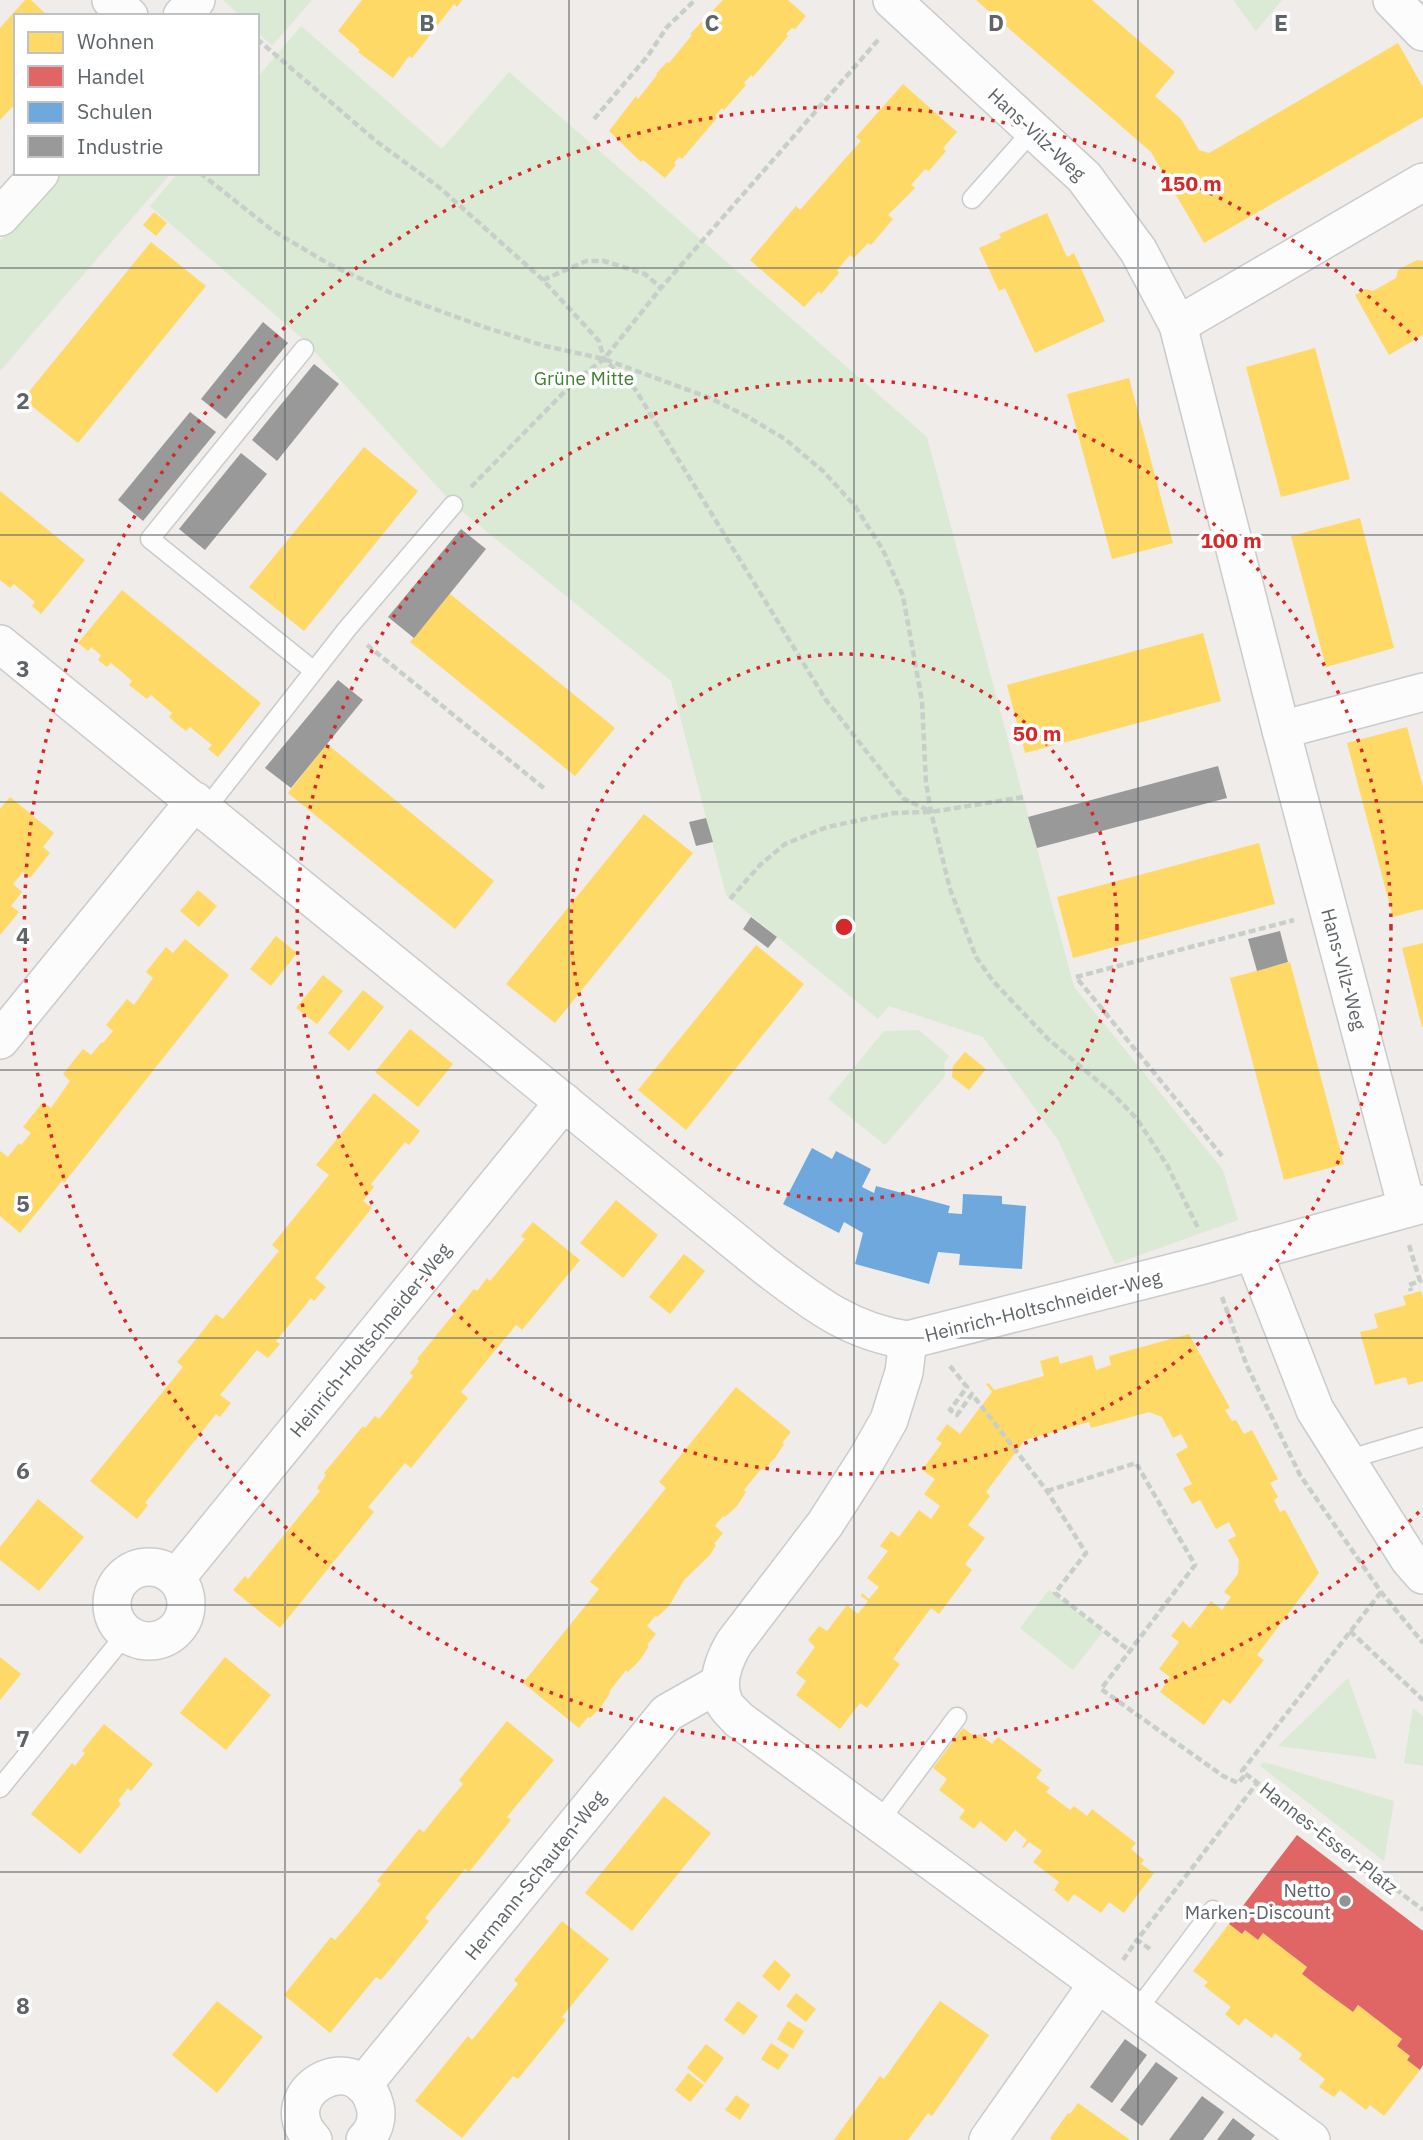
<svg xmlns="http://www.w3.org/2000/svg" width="1423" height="2140" font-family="'IBM Plex Sans',sans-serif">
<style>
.green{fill:#dbead4}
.homes{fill:#ffd966}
.shops{fill:#e06666}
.schools{fill:#6fa8dc}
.industry{fill:#999}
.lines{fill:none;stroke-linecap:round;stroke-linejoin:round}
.lane-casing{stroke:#cbcbcb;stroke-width:21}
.street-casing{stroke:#cbcbcb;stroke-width:40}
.path{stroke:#c8ceca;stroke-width:4.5;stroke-dasharray:7 3.5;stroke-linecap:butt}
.lane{stroke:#fdfcfc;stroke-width:18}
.street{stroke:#fdfcfc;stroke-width:37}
.grid{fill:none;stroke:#5e6467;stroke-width:2;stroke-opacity:0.55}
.ring{fill:none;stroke:#d62828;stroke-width:3.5;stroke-dasharray:3.5 7}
.poi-dot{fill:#919494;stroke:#fff;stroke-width:2.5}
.labels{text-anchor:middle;stroke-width:7;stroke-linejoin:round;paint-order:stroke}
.street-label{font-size:19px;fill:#5e6467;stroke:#fff}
.park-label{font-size:19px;fill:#408231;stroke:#fff}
.poi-label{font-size:19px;fill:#5e6467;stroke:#fff;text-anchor:end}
.grid-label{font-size:23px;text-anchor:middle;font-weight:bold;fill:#5e6467;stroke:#fff;stroke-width:7;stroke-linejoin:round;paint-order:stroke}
.centre{fill:#d62828;stroke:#fff;stroke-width:3.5}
.ring-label{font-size:21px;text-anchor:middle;font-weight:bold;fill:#d62828;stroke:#fff;stroke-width:7;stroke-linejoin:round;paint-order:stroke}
</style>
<rect width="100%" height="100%" fill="#efece9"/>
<!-- green -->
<g class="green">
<polygon points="223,0 312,0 272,46 257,32 257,16 240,16"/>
<polygon points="1233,0 1282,0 1256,31"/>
<polygon points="301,26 442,149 509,72 927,437 1074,987 1223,1170 1238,1220 1115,1264 1058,1140 983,1037 889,1006 878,1019 726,895 671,681 454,505 305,341 150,206 178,173 257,173 257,78"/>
<polygon points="62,173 171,173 0,371 0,241"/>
<polygon points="919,1030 949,1056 944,1063 945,1076 885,1145 828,1099 884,1031"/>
<polygon points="1049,1590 1103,1632 1073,1670 1020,1628"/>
<polygon points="1348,1678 1377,1759 1278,1746"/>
<polygon points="1413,1708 1423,1716 1423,1766 1404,1763"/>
<polygon points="1264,1762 1394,1801 1384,1861 1260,1766"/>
</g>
<!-- homes -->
<g class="homes">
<polygon points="25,0 31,0 48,16 16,16 16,103 0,120 0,28"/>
<polygon points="362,0 462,0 457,7 454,4 412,58 409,56 393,78 358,52 360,50 338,31"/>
<polygon points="723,0 788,0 806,16 795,29 792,28 786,34 788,36 753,77 751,75 744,83 746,85 724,110 722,108 715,116 717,118 682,159 679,157 674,163 676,165 665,178 643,160 641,162 609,131 636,96 638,99 657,75 656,74 667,62 669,63 692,35 690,34"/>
<polygon points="976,0 1092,0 1175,72 1155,96 1181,119 1199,150 1209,153 1398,43 1423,87 1423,117 1204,243 1151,152"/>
<polygon points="903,84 957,132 943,148 946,151 929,171 925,169 911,185 915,188 888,215 893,219 871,245 868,243 854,258 850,255 837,270 839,273 821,294 819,291 804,307 750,260 796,206 800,210 843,161 861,141 856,137"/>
<polygon points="154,212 167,223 156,236 143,225"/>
<polygon points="1047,213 1067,257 1074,253 1105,321 1035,353 1005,288 999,291 979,248 1001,238 999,234"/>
<polygon points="151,242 206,286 78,443 23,399"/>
<polygon points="1417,260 1423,261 1423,335 1389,355 1355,295 1366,289 1373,291 1396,278 1398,270"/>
<polygon points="1315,348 1350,479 1281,497 1246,367"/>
<polygon points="1129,378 1173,543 1112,559 1067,394"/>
<polygon points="364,447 418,491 304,631 249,587"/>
<polygon points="0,491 85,560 41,614 32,606 35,602 14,584 10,588 0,580"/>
<polygon points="1360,518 1394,648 1326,667 1291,536"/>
<polygon points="122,590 261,703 218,757 208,749 212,745 190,727 186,731 178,725 169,717 172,713 151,695 147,699 129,685 132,681 122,672 111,663 107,667 98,660 101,655 91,647 88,651 78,643"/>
<polygon points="450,594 615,728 575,776 410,642"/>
<polygon points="1203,633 1221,701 1025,753 1007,685"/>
<polygon points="1407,727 1423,787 1423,909 1393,917 1347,743"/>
<polygon points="327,744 494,881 455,929 288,793"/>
<polygon points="10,797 54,833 43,847 50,853 30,878 23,872 13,884 22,892 11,906 19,912 0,935 0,809"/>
<polygon points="644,814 693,853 555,1023 506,984"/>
<polygon points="1259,843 1275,904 1073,958 1057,897"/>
<polygon points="198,890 217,906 199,927 180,911"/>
<polygon points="276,936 297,953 271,986 250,969"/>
<polygon points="185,939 229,975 64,1183 62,1181 20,1233 0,1216 0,1151 8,1157 19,1143 21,1145 31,1133 23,1127 43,1102 51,1108 70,1081 63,1074 83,1049 91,1055 102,1042 103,1043 113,1031 106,1025 127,999 134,1005 153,978 146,972 166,947 173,953"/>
<polygon points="1423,943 1423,1027 1422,1027 1402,948"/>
<polygon points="756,945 804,984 686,1130 638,1090"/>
<polygon points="1290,962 1344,1164 1284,1180 1230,978"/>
<polygon points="323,975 343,991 317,1024 296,1008"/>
<polygon points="363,990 384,1007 349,1051 328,1033"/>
<polygon points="410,1029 453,1064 418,1107 375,1072"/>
<polygon points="965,1052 986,1069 969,1090 952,1077 953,1066"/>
<polygon points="374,1093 420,1131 409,1145 405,1142 371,1184 374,1187 363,1201 372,1208 315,1278 326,1287 314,1301 311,1298 304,1307 276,1341 280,1344 268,1358 257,1350 220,1395 231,1403 220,1417 216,1414 153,1493 145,1503 148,1505 137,1519 90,1481 183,1367 177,1362 197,1338 216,1314 223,1319 279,1251 272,1245 329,1175 316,1165"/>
<polygon points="616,1200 658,1235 623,1278 580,1243"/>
<polygon points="533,1222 580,1260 522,1330 516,1325 479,1370 461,1392 468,1398 411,1468 405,1463 368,1507 374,1512 280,1628 233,1590 245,1576 248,1579 320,1491 317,1488 326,1475 324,1473 363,1426 365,1428 375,1416 379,1419 413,1376 410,1373 419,1361 417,1359 474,1289 477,1291 487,1278 490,1281 525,1239 521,1236"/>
<polygon points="684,1254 705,1271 670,1314 649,1297"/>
<polygon points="1421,1291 1423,1298 1423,1381 1408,1385 1406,1377 1375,1385 1360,1332 1378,1328 1374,1314 1406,1305 1403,1296"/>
<polygon points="1189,1334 1230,1408 1225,1410 1232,1421 1236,1420 1244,1434 1252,1430 1278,1479 1270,1483 1278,1497 1274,1500 1280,1512 1285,1510 1319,1573 1257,1655 1264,1660 1230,1704 1223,1699 1204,1725 1160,1692 1170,1677 1159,1669 1179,1642 1171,1636 1183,1621 1190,1628 1211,1601 1222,1610 1231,1597 1224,1592 1238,1574 1239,1560 1228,1540 1236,1536 1229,1522 1216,1529 1200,1500 1192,1504 1183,1488 1192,1484 1176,1454 1188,1447 1181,1434 1173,1438 1162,1417 1149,1412 1091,1428 1089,1422 1025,1440 986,1492 990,1496 968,1525 985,1538 965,1564 972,1570 939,1614 931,1608 893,1659 900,1664 867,1708 860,1703 840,1729 796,1695 806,1681 796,1673 815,1647 808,1640 819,1626 827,1631 847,1605 858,1614 868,1601 861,1596 862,1593 869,1599 879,1587 867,1578 888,1551 880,1546 891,1531 899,1537 919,1510 931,1519 940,1506 924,1494 935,1479 922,1470 942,1443 936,1439 947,1424 960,1434 982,1405 992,1392 986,1384 989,1383 994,1390 1044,1376 1040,1361 1058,1356 1060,1364 1092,1355 1096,1370 1111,1365 1109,1356"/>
<polygon points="736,1387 791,1432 782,1443 784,1444 775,1458 763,1470 761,1469 744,1490 746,1492 737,1506 725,1517 723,1516 715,1526 723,1533 714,1544 716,1545 710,1555 684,1580 669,1606 657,1617 655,1616 647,1626 656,1634 647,1645 649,1646 640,1660 628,1672 626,1670 609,1692 610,1693 601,1707 590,1718 588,1717 579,1728 523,1683 599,1589 590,1582 666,1488 659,1482"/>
<polygon points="38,1499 84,1537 39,1591 0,1560 0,1547"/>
<polygon points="0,1657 21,1674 0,1700"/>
<polygon points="225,1657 271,1695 226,1750 180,1713"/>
<polygon points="507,1721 554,1760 507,1817 511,1820 469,1872 465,1869 425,1918 429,1921 405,1951 381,1980 376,1977 330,2033 284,1995 331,1937 335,1940 359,1912 381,1884 377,1881 419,1829 424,1832 443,1808 463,1784 459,1780"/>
<polygon points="104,1724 153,1764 131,1791 128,1788 118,1801 121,1804 80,1854 31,1814 72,1763 75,1766 85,1753 82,1751"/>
<polygon points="963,1728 976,1737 979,1734 992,1744 998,1737 1042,1770 1036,1778 1050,1788 1046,1792 1057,1800 1070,1810 1074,1806 1087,1816 1092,1809 1136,1843 1131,1849 1144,1860 1141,1864 1154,1873 1124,1913 1109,1902 1101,1913 1074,1894 1068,1902 1054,1890 1059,1882 1033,1862 1042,1851 1029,1842 1024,1848 1022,1847 1027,1840 1015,1830 1006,1842 980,1821 974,1829 959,1818 965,1810 939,1790 947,1779 933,1768"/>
<polygon points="664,1796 711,1833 632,1931 585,1893"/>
<polygon points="562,1921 609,1959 562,2017 566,2020 518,2079 513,2076 462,2138 415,2101 468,2036 472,2040 518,1984 514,1980"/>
<polygon points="1229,1924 1242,1934 1245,1930 1258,1940 1263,1933 1307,1967 1302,1974 1327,1993 1353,2012 1358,2005 1402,2039 1397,2046 1410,2056 1407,2060 1420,2070 1384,2116 1370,2105 1366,2110 1340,2090 1334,2097 1319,2087 1325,2079 1299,2059 1302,2054 1275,2033 1272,2038 1245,2018 1239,2026 1225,2014 1231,2007 1204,1986 1208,1982 1193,1971"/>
<polygon points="775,1960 791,1975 779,1991 762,1976"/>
<polygon points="796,1993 816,2009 806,2022 786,2006"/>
<polygon points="217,2001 263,2037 217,2093 172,2055"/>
<polygon points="738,2001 758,2016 744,2035 724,2020"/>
<polygon points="940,2001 989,2035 932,2116 928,2113 908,2140 834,2140 880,2076 884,2079"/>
<polygon points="788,2021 804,2031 793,2049 777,2039"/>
<polygon points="771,2043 789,2055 778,2070 761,2059"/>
<polygon points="706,2044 724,2058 705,2083 687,2068"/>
<polygon points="688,2073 704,2085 690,2102 675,2090"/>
<polygon points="736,2095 750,2105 740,2120 725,2110"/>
<polygon points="1078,2103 1130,2140 1052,2140 1050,2138 1068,2113 1070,2114"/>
</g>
<!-- shops -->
<polygon class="shops" points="1297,1835 1423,1931 1423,2065 1420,2070 1407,2060 1410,2056 1397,2046 1402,2039 1358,2005 1353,2012 1327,1993 1302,1974 1307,1967 1263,1933 1258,1940 1245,1930 1242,1934 1229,1924"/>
<!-- schools -->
<polygon class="schools" points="812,1148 832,1159 836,1151 871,1169 862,1187 874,1193 876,1186 950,1206 948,1213 962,1214 963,1194 1002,1196 1002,1204 1026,1206 1022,1269 959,1265 960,1254 938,1252 929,1284 855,1264 863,1233 844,1222 839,1233 783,1204"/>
<!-- industry -->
<g class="industry">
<polygon points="263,322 288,343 226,419 201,399"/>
<polygon points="314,364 339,384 277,461 252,440"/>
<polygon points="190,412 216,432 143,521 118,500"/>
<polygon points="241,453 267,474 205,550 179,529"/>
<polygon points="461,529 486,549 414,638 388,617"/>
<polygon points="338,680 363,700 291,788 265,768"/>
<polygon points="1218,766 1227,798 1037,848 1028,817"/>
<polygon points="706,818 713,842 696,846 689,822"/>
<polygon points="751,917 777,937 768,948 743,929"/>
<polygon points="1280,931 1288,962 1257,971 1248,939"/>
<polygon points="1125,2039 1147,2055 1112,2103 1090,2087"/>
<polygon points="1156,2062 1178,2078 1142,2126 1120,2110"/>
<polygon points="1202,2096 1224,2112 1203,2140 1169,2140"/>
<polygon points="1233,2118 1255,2135 1251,2140 1217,2140"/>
</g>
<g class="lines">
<!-- lane casing -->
<g class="lane-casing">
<g id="lane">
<polyline points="972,199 1033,130"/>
<polyline points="304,349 150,539 314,671"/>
<polyline points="205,810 347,629 453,505"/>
<polyline points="1346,1460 1423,1437"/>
<polyline points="0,1788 126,1634"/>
<polyline points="878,1823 957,1717"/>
<polyline points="1135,2013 1213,1910"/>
</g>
</g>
<!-- street casing -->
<g class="street-casing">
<g id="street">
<polyline points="111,0 129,16"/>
<polyline points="892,0 1084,177 1138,250 1178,325 1281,730 1407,1208"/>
<polyline points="1392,0 1423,32"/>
<polyline points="182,16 196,0"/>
<polyline points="0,217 40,173"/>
<polyline points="1178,325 1423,182"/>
<path d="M0 644 765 1266C811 1301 849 1332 908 1340L1203 1265 1423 1204"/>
<polyline points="1281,730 1423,692"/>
<polyline points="0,1040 195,801"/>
<polyline points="1253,1251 1315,1410 1409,1559 1423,1575"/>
<path d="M908 1340 904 1372 889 1420 868 1457 825 1524 734 1643C724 1660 715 1682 724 1702 726 1708 734 1714 738 1719L1311 2140"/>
<circle cx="149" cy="1604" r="37"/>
<polyline points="176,1578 564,1102"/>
<polyline points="363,2085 667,1713 720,1683"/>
<path d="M313 2140C268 2093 358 2042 375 2106 378 2118 374 2131 365 2140"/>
<polyline points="988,2140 1097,1985"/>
</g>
</g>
<!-- path -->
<g class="path">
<polyline points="257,39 376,141 440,188 543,280 599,341 604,359 635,389 826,700 904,799 930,811"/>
<polyline points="594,119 647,57 667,27 695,0"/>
<polyline points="200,173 272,230 329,264 391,293 484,327 545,346 604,359 710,398 748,417 785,439 823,471 855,506 883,550 903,596 922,701 926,783 931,812 950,889 976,957 993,981 1048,1039 1112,1093 1137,1119 1167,1165 1199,1230"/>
<polyline points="543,280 586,261 604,261 645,274 661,288"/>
<polyline points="471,487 575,381 604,359 661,288 879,39"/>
<polyline points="367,645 545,789"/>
<polyline points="730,899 760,865 785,844 827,827 894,813 931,812 1024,797"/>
<polyline points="1222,1156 1076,977 1294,920"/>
<polyline points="1409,1245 1420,1281 1409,1285 1411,1291"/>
<polyline points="1222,1297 1247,1366 1300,1475 1381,1592 1423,1643"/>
<polyline points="950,1366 967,1387 950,1410 957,1415 972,1394 1047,1491 1086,1553 1055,1593 1130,1651"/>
<polyline points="1047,1491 1136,1463 1195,1565 1101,1689 1223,1776 1238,1783 1246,1774"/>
<polyline points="1381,1592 1242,1771 1423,1910"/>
<polyline points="1350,1631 1423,1700"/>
<polyline points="1150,1949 1137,1940 1257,1783"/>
<polyline points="1123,1960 1137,1940"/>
</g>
<!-- lane -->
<use href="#lane" class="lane"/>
<!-- street -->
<use href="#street" class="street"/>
</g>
<!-- grid -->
<path class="grid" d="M285 0V2140M569 0V2140M854 0V2140M1138 0V2140M0 268H1423M0 535H1423M0 802H1423M0 1070H1423M0 1338H1423M0 1605H1423M0 1872H1423"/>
<!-- distance rings -->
<g class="ring">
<circle cx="844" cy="927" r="273"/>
<circle cx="844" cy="927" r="547"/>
<path d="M1419 1512A820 820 0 1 1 1419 342"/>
</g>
<!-- markers -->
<circle class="poi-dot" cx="1345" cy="1901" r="7"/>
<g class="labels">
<!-- street labels -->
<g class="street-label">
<text transform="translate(1037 134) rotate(43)" y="7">Hans-Vilz-Weg</text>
<text transform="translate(1344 969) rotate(75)" y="7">Hans-Vilz-Weg</text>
<text transform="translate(1043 1306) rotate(-14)" y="7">Heinrich-Holtschneider-Weg</text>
<text transform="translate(370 1340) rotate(-51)" y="7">Heinrich-Holtschneider-Weg</text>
<text transform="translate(1329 1838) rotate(38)" y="7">Hannes-Esser-Platz</text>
<text transform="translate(535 1875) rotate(-51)" y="7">Hermann-Schauten-Weg</text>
</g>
<!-- park labels -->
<g class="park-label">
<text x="584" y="385">Grüne Mitte</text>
</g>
<!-- poi labels -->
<g class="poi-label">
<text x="1331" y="1897">Netto<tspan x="1331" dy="22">Marken-Discount</tspan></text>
</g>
</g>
<g class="grid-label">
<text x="427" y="31">B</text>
<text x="712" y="31">C</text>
<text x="996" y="31">D</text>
<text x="1281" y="31">E</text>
<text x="23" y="409">2</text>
<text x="23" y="677">3</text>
<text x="23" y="944">4</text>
<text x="23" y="1212">5</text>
<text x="23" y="1479">6</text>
<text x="23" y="1747">7</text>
<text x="23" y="2014">8</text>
</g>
<circle cx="844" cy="927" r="10" class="centre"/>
<g class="ring-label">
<text x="1191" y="191">150 m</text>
<text x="1231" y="548">100 m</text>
<text x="1037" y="741">50 m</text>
</g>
<!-- legend -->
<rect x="14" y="14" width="245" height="161" fill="#ffffff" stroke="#bfc1c2" stroke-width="2"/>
<rect x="28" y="32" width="35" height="21" fill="#ffd966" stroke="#bfc1c2" stroke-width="2"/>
<text x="77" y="49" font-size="21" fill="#5e6467">Wohnen</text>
<rect x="28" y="66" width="35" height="21" fill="#e06666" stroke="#bfc1c2" stroke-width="2"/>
<text x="77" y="84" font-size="21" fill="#5e6467">Handel</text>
<rect x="28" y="102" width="35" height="21" fill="#6fa8dc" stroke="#bfc1c2" stroke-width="2"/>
<text x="77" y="119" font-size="21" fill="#5e6467">Schulen</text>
<rect x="28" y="136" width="35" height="21" fill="#999999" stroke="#bfc1c2" stroke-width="2"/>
<text x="77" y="154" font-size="21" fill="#5e6467">Industrie</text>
</svg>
